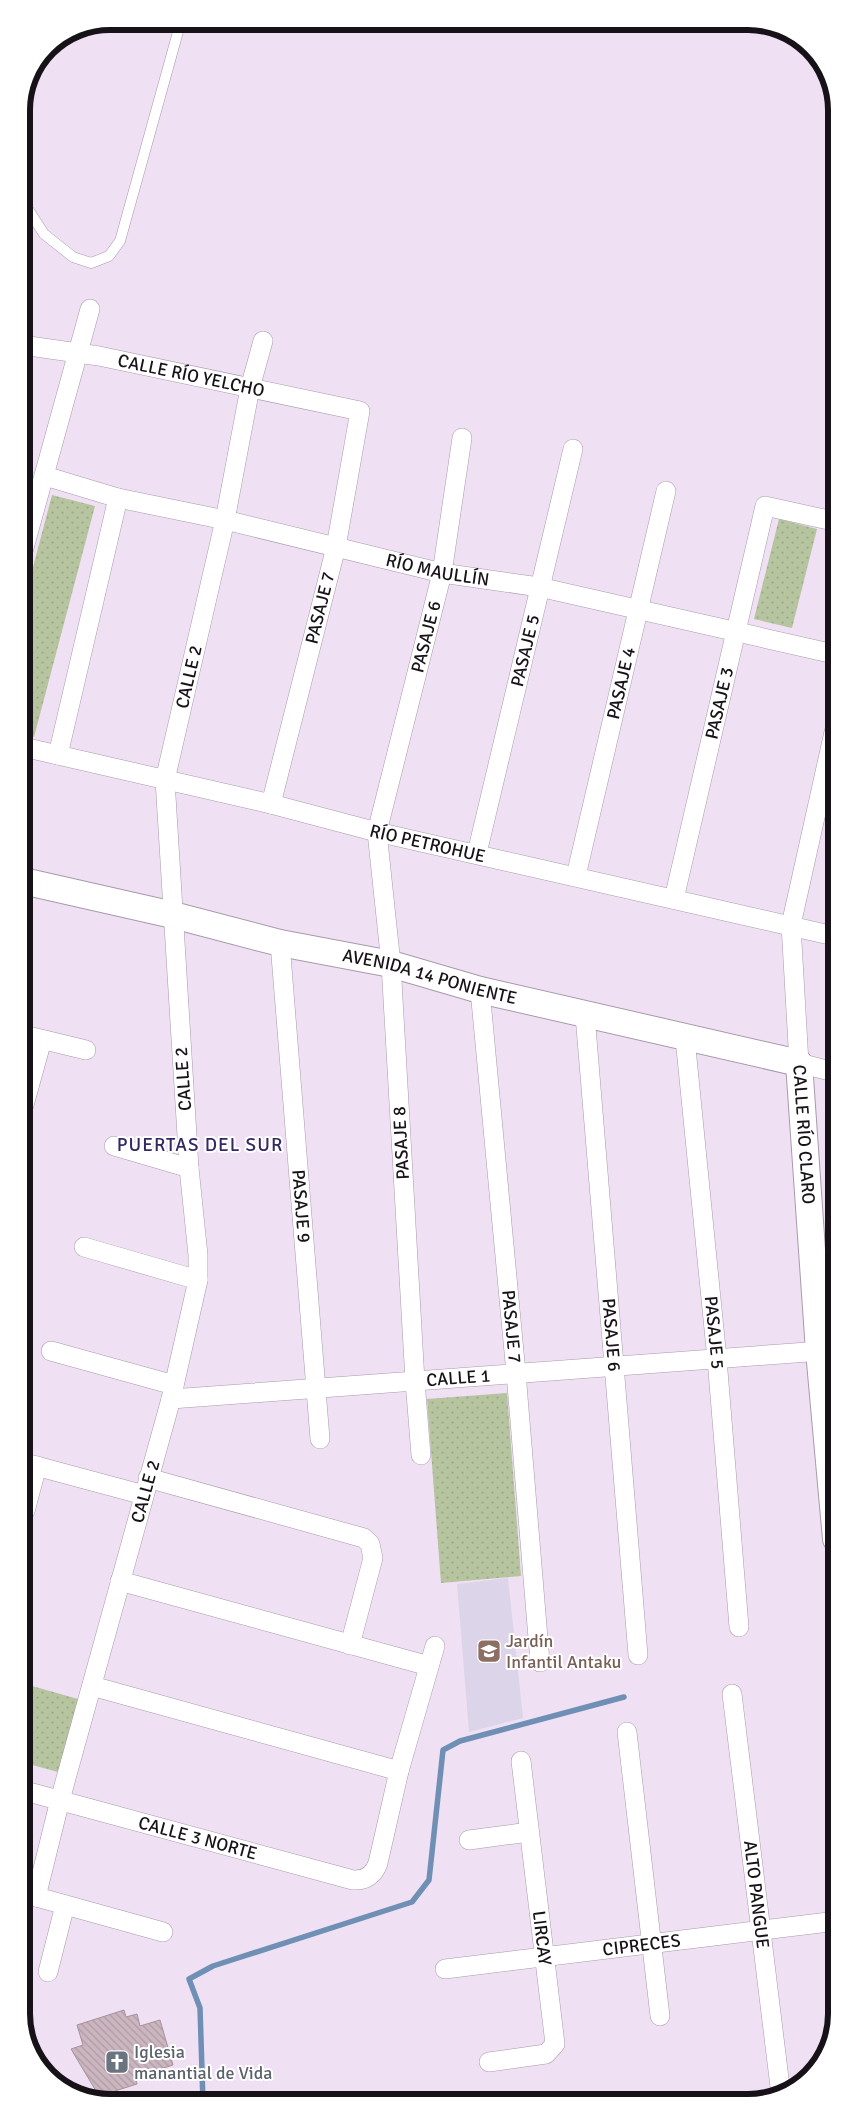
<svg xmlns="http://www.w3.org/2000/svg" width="858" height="2124" font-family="Signika,sans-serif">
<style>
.education{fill:#dcd4e9}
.park{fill:url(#park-dots)}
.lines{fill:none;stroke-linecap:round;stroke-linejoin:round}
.stream{stroke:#6f8fb4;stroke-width:5.5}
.building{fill:url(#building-back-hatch);stroke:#a7919c}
.lane-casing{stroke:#a89aab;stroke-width:11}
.street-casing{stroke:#a89aab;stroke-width:20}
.secondary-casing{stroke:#a89aab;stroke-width:28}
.lane{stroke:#fff;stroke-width:10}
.street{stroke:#fff;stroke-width:19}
.secondary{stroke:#fff;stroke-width:26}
.labels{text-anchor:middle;stroke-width:4;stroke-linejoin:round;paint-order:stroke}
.street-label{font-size:18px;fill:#171218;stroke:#fff}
.education-label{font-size:18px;fill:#785e54;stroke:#fff;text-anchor:start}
.worship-label{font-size:18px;fill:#5b616d;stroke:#fff;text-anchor:start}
.neighbourhood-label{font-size:19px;letter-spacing:1px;fill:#332964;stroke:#fff}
.rim{fill:none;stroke:#171218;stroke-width:6}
</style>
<defs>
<pattern id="park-dots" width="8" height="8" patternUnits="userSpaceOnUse" patternTransform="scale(1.25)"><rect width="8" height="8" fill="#b6c59f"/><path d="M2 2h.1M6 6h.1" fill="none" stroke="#9ca888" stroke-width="1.8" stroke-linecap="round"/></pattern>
<pattern id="building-back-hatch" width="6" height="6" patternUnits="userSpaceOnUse" patternTransform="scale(1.25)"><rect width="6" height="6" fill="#cbb5bf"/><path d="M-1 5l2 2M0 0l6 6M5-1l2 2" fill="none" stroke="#ae9ba3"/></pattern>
</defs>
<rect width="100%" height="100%" fill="#efe0f3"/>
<!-- education -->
<polygon class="education" points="508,1578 523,1718 469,1732 457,1584"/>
<!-- park -->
<g class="park">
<polygon points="52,495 95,506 34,737 23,734 23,605"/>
<polygon points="779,519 817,529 792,628 754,619"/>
<polygon points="507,1393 521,1576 441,1583 427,1399"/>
<polygon points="25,1684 78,1699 58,1772 25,1763"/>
</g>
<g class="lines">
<!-- stream -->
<polyline class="stream" points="203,2102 200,2008 189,1979 213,1966 412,1902 429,1880 443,1750 460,1741 624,1697"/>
</g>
<!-- building -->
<polygon class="building" points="124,2010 126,2017 137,2014 140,2026 160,2020 173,2065 135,2077 137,2084 99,2096 71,2049 83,2045 77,2025"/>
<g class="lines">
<!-- lane casing -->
<g class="lane-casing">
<polyline id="lane" points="22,200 44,234 73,257 91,263 109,256 120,241 181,21"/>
</g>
<!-- street casing -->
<g class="street-casing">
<g id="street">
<path id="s1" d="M22 345 99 356 360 411 336 547 271 804"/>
<path id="s2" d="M45 476 118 498 225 520 442 573 539 587 834 654"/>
<polyline points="22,555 90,309"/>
<polyline points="834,732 791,925 799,1063 834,1072"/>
<path id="s3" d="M23 747 271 804 377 832 834 936"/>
<polyline points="58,755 118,498"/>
<path id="s4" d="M477 853 573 449"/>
<path id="s5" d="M576 876 666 491"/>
<path id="s6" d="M674 899 765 506 833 521"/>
<path id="s7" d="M280 943 320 1439"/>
<path id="s8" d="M480 990 516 1373 540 1662"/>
<path id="s9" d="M585 1015 638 1655"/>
<polyline points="24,1035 86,1050"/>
<path id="s10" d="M685 1038 717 1359 739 1627"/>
<polyline points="24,1105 42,1040"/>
<polyline points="114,1146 189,1168"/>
<polyline points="84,1247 198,1280"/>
<polyline points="51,1351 174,1385"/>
<path id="s11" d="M171 1399 835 1350"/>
<path id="s12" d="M421 1455 415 1381 391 964 377 832 442 573 462 438"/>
<polyline points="25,1463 144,1495"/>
<polyline points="148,1478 364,1538 370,1544 373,1558 350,1645"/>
<polyline points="25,1511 37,1466"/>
<polyline points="120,1581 429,1666"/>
<polyline points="92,1686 399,1771"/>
<path id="s13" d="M732 1694 781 2095"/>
<polyline points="627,1732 660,2016"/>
<path id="s14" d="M25 1791 353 1880C365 1881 374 1875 378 1863L399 1771 435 1646"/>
<polyline points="469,1840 529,1832"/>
<polyline points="26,1894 163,1932"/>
<path id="s15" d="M36 1897 60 1800 171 1399 198 1280V1255L189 1168 165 780 225 520 250 388 263 341"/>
<path id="s16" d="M445 1969 837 1921"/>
<polyline points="48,1972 65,1905"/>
<polyline points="489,2062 546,2054 555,2044 521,1761"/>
</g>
</g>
<!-- secondary casing -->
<g class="secondary-casing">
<g id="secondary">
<path id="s17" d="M23 881 173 915 280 943 391 964 480 990 799 1063 819 1351 836 1539"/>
</g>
</g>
<!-- lane -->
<use href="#lane" class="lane"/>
<!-- street -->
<use href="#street" class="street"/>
<!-- secondary -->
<use href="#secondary" class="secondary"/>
</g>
<!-- icons -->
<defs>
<g id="school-square" transform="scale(1.25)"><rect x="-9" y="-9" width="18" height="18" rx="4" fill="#8d6e63" stroke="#fff"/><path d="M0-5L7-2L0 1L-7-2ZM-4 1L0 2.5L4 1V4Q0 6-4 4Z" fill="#fff"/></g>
<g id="church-square" transform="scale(1.25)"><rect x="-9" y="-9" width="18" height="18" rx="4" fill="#6b7280" stroke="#fff"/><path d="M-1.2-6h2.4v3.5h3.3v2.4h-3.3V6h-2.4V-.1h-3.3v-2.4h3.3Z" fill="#fff"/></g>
</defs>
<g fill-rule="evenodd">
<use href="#school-square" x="489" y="1651"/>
<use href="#church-square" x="117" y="2062"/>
</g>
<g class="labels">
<!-- street labels -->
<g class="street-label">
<text dy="6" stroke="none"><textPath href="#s1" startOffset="172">CALLE RÍO YELCHO</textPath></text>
<text dy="6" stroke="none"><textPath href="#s2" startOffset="404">RÍO MAULLÍN</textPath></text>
<text transform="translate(320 608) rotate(-76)" y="6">PASAJE 7</text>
<text dy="6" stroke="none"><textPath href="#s12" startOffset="826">PASAJE 6</textPath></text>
<text dy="6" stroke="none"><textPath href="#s4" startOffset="208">PASAJE 5</textPath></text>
<text dy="6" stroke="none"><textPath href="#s15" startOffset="1245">CALLE 2</textPath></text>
<text dy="6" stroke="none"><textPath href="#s5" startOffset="198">PASAJE 4</textPath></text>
<text dy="6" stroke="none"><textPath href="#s6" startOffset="201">PASAJE 3</textPath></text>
<text dy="6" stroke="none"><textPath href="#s3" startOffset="416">RÍO PETROHUE</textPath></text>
<text dy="6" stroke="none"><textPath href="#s17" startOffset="418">AVENIDA 14 PONIENTE</textPath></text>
<text transform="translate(183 1079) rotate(-94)" y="6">CALLE 2</text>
<text dy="6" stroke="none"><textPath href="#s17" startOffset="869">CALLE RÍO CLARO</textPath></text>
<text transform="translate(401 1143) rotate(-93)" y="6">PASAJE 8</text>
<text dy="6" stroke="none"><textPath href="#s7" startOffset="264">PASAJE 9</textPath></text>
<text dy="6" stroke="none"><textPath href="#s8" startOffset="338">PASAJE 7</textPath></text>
<text dy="6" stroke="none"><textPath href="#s10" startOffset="296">PASAJE 5</textPath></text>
<text dy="6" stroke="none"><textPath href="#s9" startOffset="321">PASAJE 6</textPath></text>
<text dy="6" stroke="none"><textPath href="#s11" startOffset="288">CALLE 1</textPath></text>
<text dy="6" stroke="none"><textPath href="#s15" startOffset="420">CALLE 2</textPath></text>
<text dy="6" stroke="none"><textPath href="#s14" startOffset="179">CALLE 3 NORTE</textPath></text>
<text dy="6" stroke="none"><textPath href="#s13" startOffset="202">ALTO PANGUE</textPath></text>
<text transform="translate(542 1938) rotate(83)" y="6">LIRCAY</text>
<text dy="6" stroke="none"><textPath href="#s16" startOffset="198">CIPRECES</textPath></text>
</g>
<!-- education labels -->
<g class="education-label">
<text x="506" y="1647">Jardín<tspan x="506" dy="21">Infantil Antaku</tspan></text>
</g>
<!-- worship labels -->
<g class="worship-label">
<text x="134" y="2058">Iglesia<tspan x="134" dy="21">manantial de Vida</tspan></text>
</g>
<!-- neighbourhood labels -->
<g class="neighbourhood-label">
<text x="200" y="1151">PUERTAS DEL SUR</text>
</g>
</g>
<!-- crop -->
<path d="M0 0H858V2124H0ZM110 30H748A80 80 0 0 1 828 110V2014A80 80 0 0 1 748 2094H110A80 80 0 0 1 30 2014V110A80 80 0 0 1 110 30Z" fill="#fff" fill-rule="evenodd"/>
<path class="rim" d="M110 30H748A80 80 0 0 1 828 110V2014A80 80 0 0 1 748 2094H110A80 80 0 0 1 30 2014V110A80 80 0 0 1 110 30Z"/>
</svg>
